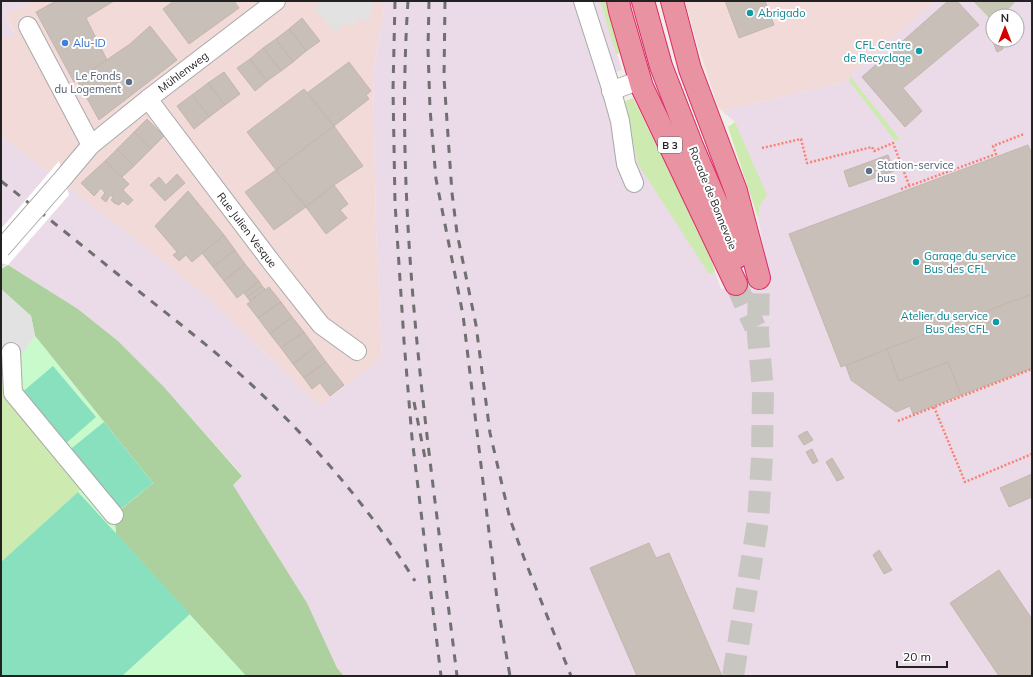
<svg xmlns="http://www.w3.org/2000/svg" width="1033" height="677" font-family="Mulish,sans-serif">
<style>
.commercial{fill:#f2dad9}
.industrial{fill:#ebdbe8;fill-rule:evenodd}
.construction{fill:#c7c7b4}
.grass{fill:#cdebb0}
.forest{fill:#add19e}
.park{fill:#c8facc}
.pitch{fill:#88e0be}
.parking{fill:#e2e2e2}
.pier{fill:#fff}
.building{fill:#c7bfb8;stroke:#c4b6ab}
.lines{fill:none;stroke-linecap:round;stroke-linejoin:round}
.highway-tunnel{stroke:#c8c6c1;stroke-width:22;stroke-dasharray:22 11;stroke-linecap:butt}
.minor-casing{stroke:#a9a9a9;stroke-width:20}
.highway-casing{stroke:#dc2a67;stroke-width:24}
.path{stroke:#fa8072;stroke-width:2.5;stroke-dasharray:2 2;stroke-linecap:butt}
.minor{stroke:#fff;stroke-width:18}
.highway{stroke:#e892a2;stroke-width:22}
.rail{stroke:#707070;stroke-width:3;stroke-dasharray:8 8;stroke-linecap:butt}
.minor-bridge-casing{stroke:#a9a9a9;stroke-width:20;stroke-linecap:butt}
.minor-bridge{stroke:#fff;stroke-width:18}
.culture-dot{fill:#0f9aa8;stroke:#fff;stroke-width:1.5}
.shop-dot{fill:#3f7fe0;stroke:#fff;stroke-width:1.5}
.service-dot{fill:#5c6f8a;stroke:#fff;stroke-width:1.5}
.labels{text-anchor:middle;stroke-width:4;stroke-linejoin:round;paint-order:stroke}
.shield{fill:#fff;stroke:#646464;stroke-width:1}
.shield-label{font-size:10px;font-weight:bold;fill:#222}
.culture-label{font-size:11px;fill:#0d838f;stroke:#fff;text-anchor:start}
.shop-label{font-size:11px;fill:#366cbe;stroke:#fff;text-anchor:start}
.street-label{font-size:11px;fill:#222;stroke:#fff}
.service-label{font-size:11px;fill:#4e5e75;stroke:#fff;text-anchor:end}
</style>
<rect width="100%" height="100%" fill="#f2efe9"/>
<!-- commercial -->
<g class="commercial">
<polygon points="32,1 385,1 373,74 376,228 382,357 320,406 206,296 130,235 1,136 1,40 15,33 5,14"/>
<polygon points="685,1 935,1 850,76 849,81 722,111 718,107 698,47"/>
</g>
<!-- industrial -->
<g class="industrial">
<polygon points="1,1 32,1 5,14 15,34 1,40"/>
<path d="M385 1H600L622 70 613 73 626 111 709 274 715 272 721 289 769 276 758 218 760 205 735 122 722 111 849 81 850 76 935 1H1032V676H344L267 591 196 520 242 475 164 387 118 341 78 309 8 265 1 266V136L130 235 206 296 320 406 382 357 376 228 373 74ZM993 16H1017V40H993Z"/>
</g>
<!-- construction -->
<polygon class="construction" points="973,1 1016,1 1002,16 993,16 993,22"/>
<!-- grass -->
<g class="grass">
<polygon points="600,1 610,1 625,52 616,54"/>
<polygon points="850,76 853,80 900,139 895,141 849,81"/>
<polygon points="633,98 709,252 715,272 709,274 638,164 626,111 623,102"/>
<polygon points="735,122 767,195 760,205 758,218 728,127"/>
<polygon points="1,385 13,393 87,482 78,492 1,562"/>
</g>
<!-- forest -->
<polygon class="forest" points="8,265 78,309 118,341 164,387 242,476 233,485 307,603 337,668 344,676 246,676 116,534 114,515 153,483 35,336 31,316 1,289 1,269"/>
<!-- park -->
<polygon class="park" points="35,336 153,483 114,515 116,534 246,676 1,676 1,562 78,492 86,482 13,393 2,386 22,372 22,354"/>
<!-- pitch -->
<g class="pitch">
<polygon points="53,366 96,417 64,445 20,394"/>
<polygon points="104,422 153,483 116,513 67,452"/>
<polygon points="78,492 190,614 122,676 1,676 1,562"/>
</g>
<!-- parking -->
<g class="parking">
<polygon points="322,1 372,1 370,20 356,18 356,25 345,23 336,32 314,9"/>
<polygon points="1,289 31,316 35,336 22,354 22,372 2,386"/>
</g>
<!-- pier -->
<polygon class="pier" points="59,161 69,195 8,265 1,263 1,229"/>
<!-- building -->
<g class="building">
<polygon points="56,1 114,1 86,18 107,60 74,82 36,12"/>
<polygon points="174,1 234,1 239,8 189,44 163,9"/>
<polygon points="725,1 765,1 774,25 739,38"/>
<polygon points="948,1 957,1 979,25 903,88 922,111 905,127 862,77"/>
<polygon points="302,18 320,41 306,51 289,29"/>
<polygon points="150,26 177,60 99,120 77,80 130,44"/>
<polygon points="289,29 306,51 293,62 276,39"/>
<polygon points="276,39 293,62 281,71 263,48"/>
<polygon points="1000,40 1003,49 997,52 993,42"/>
<polygon points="263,48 281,71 267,81 250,59"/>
<polygon points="250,59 267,81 255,91 237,68"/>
<polygon points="349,62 371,91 366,95 369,99 334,126 307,93"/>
<polygon points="224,72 240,94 225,105 208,83"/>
<polygon points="208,83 225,105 209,117 192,95"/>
<polygon points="304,89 334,126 276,170 247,132"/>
<polygon points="192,95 209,117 194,129 177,106"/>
<polygon points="147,119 164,136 151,149 134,132"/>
<polygon points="334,126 363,166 334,185 306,207 276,170"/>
<polygon points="134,132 151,149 134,166 117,149"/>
<polygon points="1028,145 1032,154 1032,294 841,367 789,234"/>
<polygon points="117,149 134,166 122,177 105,161"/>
<polygon points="888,155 894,171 849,187 844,171"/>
<polygon points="105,161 129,184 123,190 133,200 128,205 123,201 119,205 114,203 111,200 113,197 110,195 106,202 101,198 105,193 101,188 94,196 81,183"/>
<polygon points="276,170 306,207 274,230 245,192"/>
<polygon points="177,174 185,183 165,201 150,185 159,177 166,185"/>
<polygon points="334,185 348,204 340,210 347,218 326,234 306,207"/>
<polygon points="188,191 224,235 192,262 186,255 179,261 173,255 177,252 155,226"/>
<polygon points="224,235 235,250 213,267 202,253"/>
<polygon points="235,250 245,264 224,281 213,267"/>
<polygon points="245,264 259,281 237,298 224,281"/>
<polygon points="259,281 262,286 247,297 244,293"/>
<polygon points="262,286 265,289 250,301 247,297"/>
<polygon points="269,287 281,302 258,318 247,304"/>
<polygon points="1032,294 1032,368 961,395 948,362 899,381 887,349"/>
<polygon points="281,302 292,317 270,334 258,318"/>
<polygon points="292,317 304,332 281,348 270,334"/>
<polygon points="304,332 315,347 293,364 281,348"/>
<polygon points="315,347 326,362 304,378 293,364"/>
<polygon points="887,349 899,381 948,362 961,395 913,414 910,406 896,412 851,380 846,366"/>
<polygon points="326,362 344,385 330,396 320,383 312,389 304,378"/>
<polygon points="807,431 813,440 804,445 798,436"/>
<polygon points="812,449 818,461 813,464 806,452"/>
<polygon points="832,458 844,478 837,481 826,462"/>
<polygon points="1032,474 1032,491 1030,492 1032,497 1009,507 1000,488"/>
<polygon points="649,543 656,558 669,553 722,676 637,676 590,568"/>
<polygon points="879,550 892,570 884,574 873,555"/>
<polygon points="999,570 1032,619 1032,676 999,676 950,603"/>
</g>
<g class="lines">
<!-- highway-tunnel -->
<g class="highway-tunnel">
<polyline points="736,284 755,327"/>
<polyline points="733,676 758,521 762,457 763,390 758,336 759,278"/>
</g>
<!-- minor casing -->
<g class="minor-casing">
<g id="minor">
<polyline points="583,1 610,85 620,121 626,164 634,183"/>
<polyline points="28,26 91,145"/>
<polyline points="611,91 640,80"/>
<polyline points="148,99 272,263 321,325 357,351"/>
<polyline points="64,177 91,145 148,99 276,1"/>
<polyline points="11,352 13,393 114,515"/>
</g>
</g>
<!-- highway casing -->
<g class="highway-casing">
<g id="highway">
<polyline points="618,1 620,11 642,87 736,284"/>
<polyline points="643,1 661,66 692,146 720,211 737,257"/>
<polyline points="672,1 690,69 736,191 759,278"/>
</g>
</g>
<!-- path -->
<g class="path">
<polyline points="762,148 801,139 807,163 872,147 874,151 893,143 909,185"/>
<polyline points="901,189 996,154 993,146 1024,134"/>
<polyline points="934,407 965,482 1032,454"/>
<polyline points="898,421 1032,369"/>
</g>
<!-- minor -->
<use href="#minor" class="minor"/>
<!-- highway -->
<use href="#highway" class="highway"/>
<!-- rail -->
<g class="rail">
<polyline points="395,1 393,90 395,203 404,341 412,438 441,676"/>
<path d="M408 1C393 227 430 453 457 676"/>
<polyline points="429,1 428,49 430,109 436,179 463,315 498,607 510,676"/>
<polyline points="445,1 444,78 452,193 457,233 476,325 490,433 510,519 524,558 571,676"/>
<path d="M1 181C48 218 94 255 141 293 175 320 209 346 241 375 307 435 368 505 415 581"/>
<polyline points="414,402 426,463"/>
</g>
<!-- minor-bridge casing -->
<g class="minor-bridge-casing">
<polyline id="minor-bridge" points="1,249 64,177"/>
</g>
<!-- minor-bridge -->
<use href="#minor-bridge" class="minor-bridge"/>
</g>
<!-- markers -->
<g class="culture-dot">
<circle cx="750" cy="13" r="4"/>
<circle cx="919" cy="51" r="4"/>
<circle cx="916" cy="262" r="4"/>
<circle cx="996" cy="322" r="4"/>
</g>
<circle class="shop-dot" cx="65" cy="43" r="4"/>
<g class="service-dot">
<circle cx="129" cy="82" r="4"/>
<circle cx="869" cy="171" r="4"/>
</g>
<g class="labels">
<!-- shield labels -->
<rect class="shield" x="658" y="137" width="24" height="16" rx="3"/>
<g class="shield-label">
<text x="670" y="149">B 3</text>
</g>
<!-- culture labels -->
<g class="culture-label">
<text x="758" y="17">Abrigado</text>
<text x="911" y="49" text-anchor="end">CFL Centre<tspan x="911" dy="13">de Recyclage</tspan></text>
<text x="924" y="260">Garage du service<tspan x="924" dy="13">Bus des CFL</tspan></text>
<text x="988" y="320" text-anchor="end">Atelier du service<tspan x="988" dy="13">Bus des CFL</tspan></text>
</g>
<!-- shop labels -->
<g class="shop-label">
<text x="73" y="47">Alu-ID</text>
</g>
<!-- street labels -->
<g class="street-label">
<text transform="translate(183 72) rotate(-37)" y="4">Mühlenweg</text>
<text transform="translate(713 198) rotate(68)" y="4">Rocade de Bonnevoie</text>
<text transform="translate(247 230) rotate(53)" y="4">Rue Julien Vesque</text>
</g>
<!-- service labels -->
<g class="service-label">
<text x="121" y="80">Le Fonds<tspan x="121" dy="13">du Logement</tspan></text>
<text x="877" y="169" text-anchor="start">Station-service<tspan x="877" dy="13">bus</tspan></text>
</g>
</g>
<!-- border -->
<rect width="1033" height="677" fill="none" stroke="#222222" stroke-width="4"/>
<!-- north arrow -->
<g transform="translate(1005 28)"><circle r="19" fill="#ffffff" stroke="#a7a7a7"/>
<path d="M0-3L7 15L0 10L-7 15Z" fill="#d40000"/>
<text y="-6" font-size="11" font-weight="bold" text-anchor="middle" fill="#222222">N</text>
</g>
<!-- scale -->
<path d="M897 661v6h50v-6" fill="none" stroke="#222222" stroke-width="2"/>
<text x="903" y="661" font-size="12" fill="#222222" stroke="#ffffff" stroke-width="3" paint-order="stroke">20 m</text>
</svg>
